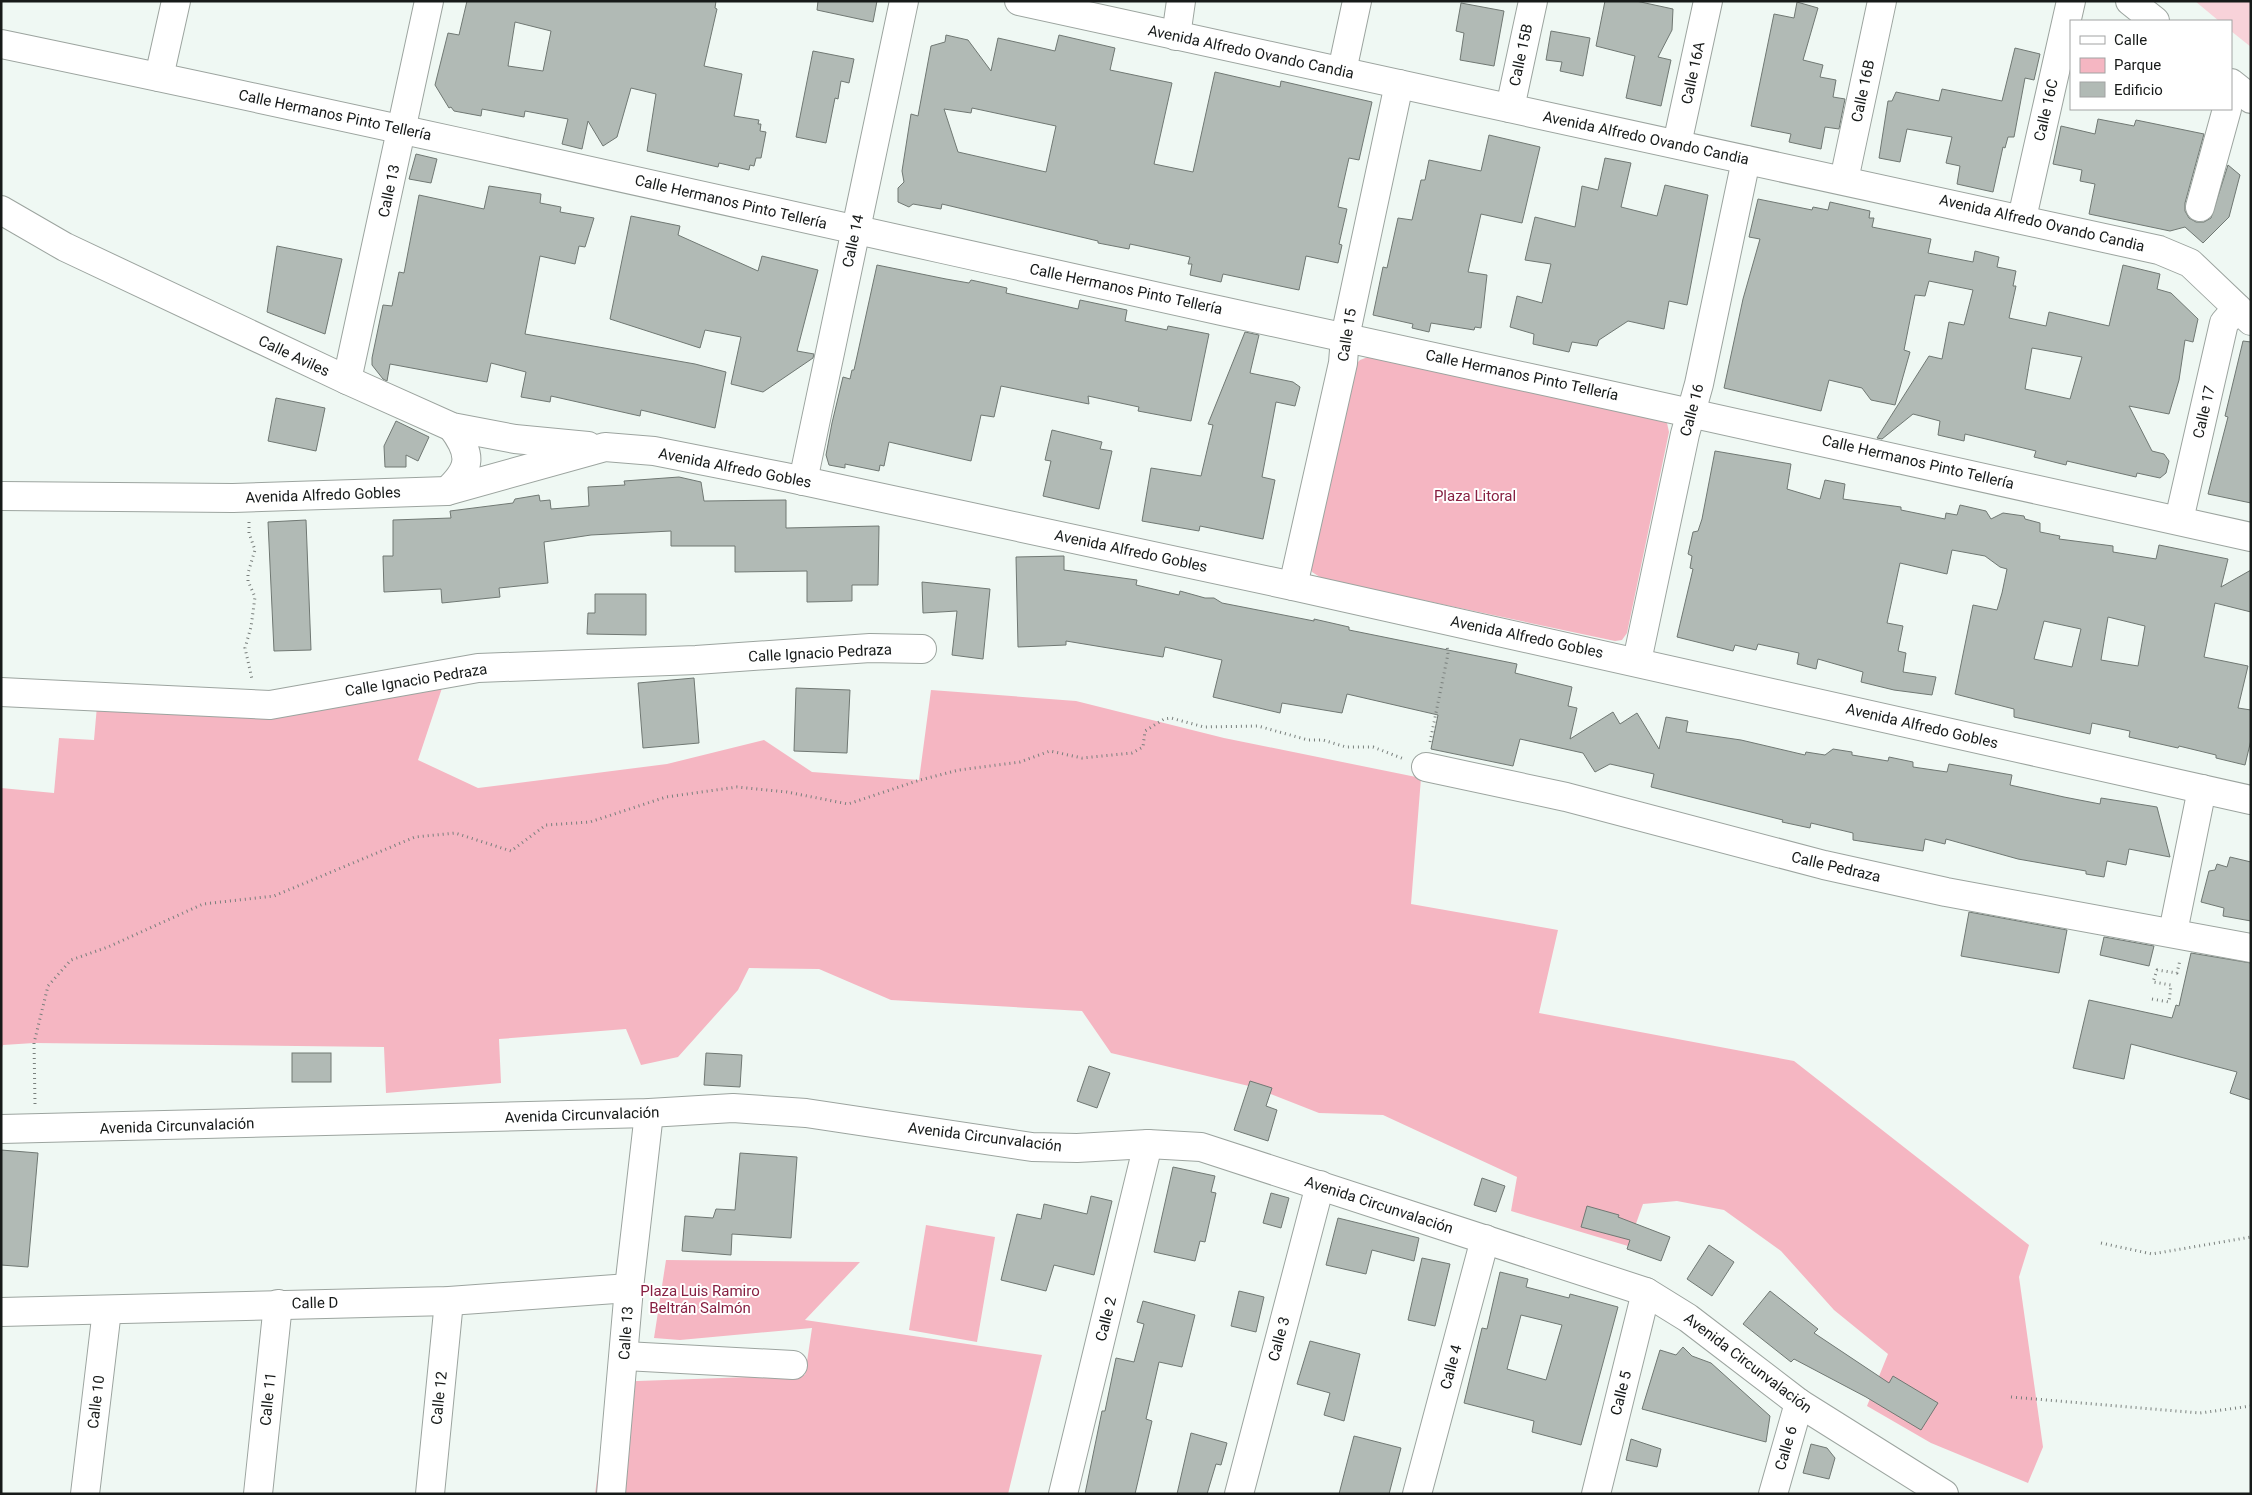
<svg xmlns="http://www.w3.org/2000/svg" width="2252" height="1495" font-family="Roboto,sans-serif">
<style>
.green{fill:#f5b6c2}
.water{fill:#f8d2d9}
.building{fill:#b1bab5;stroke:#707873;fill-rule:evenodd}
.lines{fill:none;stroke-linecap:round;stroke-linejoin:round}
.minor-casing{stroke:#9ca49f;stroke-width:30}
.major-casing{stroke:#9ca49f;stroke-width:30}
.path{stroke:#797f7c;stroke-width:3;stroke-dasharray:1 4;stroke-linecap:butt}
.minor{stroke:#fff;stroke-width:28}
.major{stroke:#fff;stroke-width:28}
.labels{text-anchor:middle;stroke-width:4;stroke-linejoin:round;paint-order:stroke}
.street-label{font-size:15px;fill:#171a19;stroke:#fff}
.park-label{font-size:15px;fill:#861f41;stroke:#fff}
</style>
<rect width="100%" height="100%" fill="#eff8f3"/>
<!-- green -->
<g class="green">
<polygon points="1368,357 1660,419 1667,423 1669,432 1627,633 1622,640 1615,641 1323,579 1312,572 1311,565 1355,365 1360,360"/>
<polygon points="448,670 418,760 478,788 667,764 764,740 812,772 919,780 931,690 1076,701 1224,738 1421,778 1411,904 1558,930 1539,1013 1794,1061 2029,1245 2019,1277 2043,1447 2028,1483 1931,1443 1867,1406 1888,1354 1834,1310 1781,1251 1724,1210 1677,1201 1643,1204 1628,1246 1511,1211 1517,1177 1383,1115 1319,1113 1253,1087 1111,1053 1082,1011 891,1000 819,969 749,968 738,990 678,1057 641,1065 626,1029 499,1039 501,1083 386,1093 384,1047 34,1043 3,1045 1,1051 1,788 54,793 59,738 94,740 97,706 283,713"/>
<polygon points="926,1225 995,1237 977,1342 909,1330"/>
<polygon points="666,1260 860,1262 805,1320 1042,1355 1008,1494 595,1494 610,1382 805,1375 812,1328 680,1340 654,1338"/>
</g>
<!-- water -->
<polygon class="water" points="2195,1 2251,1 2251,47 2231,31 2231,21 2219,21"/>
<!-- building -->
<g class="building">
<path d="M467 1H716L715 8 717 9 704 66 742 74 734 116 759 120 758 124H761L760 131 766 132 761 158H756L754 166 750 165 749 170 719 163 718 167 647 151 656 94 631 88 617 137 603 146 588 121 582 149 562 144 568 119 525 111 524 117 482 109 481 116 454 111 451 107 449 108 435 85 448 33 459 35ZM515 22 551 31 543 71 508 66Z"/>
<polygon points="818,1 877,1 873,22 817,10"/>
<polygon points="1605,1 1636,1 1673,9 1672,30 1658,57 1671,60 1661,106 1626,98 1635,56 1596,46"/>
<polygon points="1797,2 1818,8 1803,60 1823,65 1820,77 1836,80 1833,97 1845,99 1839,129 1825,127 1821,149 1789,142 1791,134 1751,126 1774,14 1794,18"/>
<polygon points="1461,3 1504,11 1494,66 1460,60 1464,33 1456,31"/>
<polygon points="1551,31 1590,38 1583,76 1560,71 1562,62 1546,60"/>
<path d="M946 35 968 40 991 71 998 38 1055 51 1059 35 1115 48 1110 70 1172 83 1154 164 1193 172 1215 72 1280 87 1281 81 1372 102 1359 160 1349 158 1338 207 1347 209 1339 244 1342 245 1338 263 1306 256 1299 290 1223 274 1221 282 1190 275 1192 264H1188L1190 257 1130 244 1129 249 1098 243V241L942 204 941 209 913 204 909 207 898 202V188L904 182 902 171 911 114 918 116 931 46 945 42ZM972 108 1056 126 1046 172 958 152 944 109 971 113Z"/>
<polygon points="2015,48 2040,54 2034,80 2025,78 2014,137 2008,137 2005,148 2003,147 1993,192 1957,184 1960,166 1946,163 1952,137 1907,129 1900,162 1879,158 1888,101 1892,101 1896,92 1939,101 1942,89 2002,101"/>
<polygon points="813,51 854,59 849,83 841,81 838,99 835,98 826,143 796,137"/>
<polygon points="2098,119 2134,126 2136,120 2204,134 2185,203 2185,211 2189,218 2196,222 2204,222 2211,218 2228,165 2240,175 2229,217 2203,243 2185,227 2170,231 2089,214 2095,184 2080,181 2082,170 2053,164 2061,126 2095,134"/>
<polygon points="1489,135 1540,147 1522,223 1481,214 1468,272 1487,275 1481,328 1475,327 1474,330 1431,323 1429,332 1412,328 1413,324 1373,315 1383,267 1387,268 1398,218 1412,220 1421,180 1425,180 1429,160 1481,171"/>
<polygon points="416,154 437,159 431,183 409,179"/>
<polygon points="1605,158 1631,163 1621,207 1657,216 1665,185 1708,195 1687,305 1669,301 1664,329 1628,321 1599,340 1597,346 1572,342 1569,352 1533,344 1534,334 1510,327 1517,296 1542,303 1551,264 1525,260 1535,217 1575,227 1582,186 1598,190"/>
<polygon points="489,186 541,194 540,203 561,207 560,212 594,218 585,247 579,246 575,264 540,256 525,334 695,364 726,372 715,428 641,410 640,416 551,396 550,402 521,397 526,372 491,363 487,382 390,364 387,381 383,379 372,365 372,358 383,305 392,306 399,272 404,273 419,195 484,209"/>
<path d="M1758 199 1812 210 1813 207 1828 210 1830 202 1870 211 1869 218H1874L1872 227 1931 239 1928 253 1973 262 1975 251 1999 257 1997 267 2016 271 2013 286H2016L2009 318 2046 326 2049 312 2109 326 2123 265 2160 274 2157 289 2171 293 2198 319 2193 342 2185 340 2179 380 2169 414 2129 406 2152 451 2164 454 2169 461 2166 473 2160 478 2137 473 2136 477 2067 461 2066 465 2034 457 2036 451 1965 434 1964 441 1938 435 1940 421 1913 414 1882 439 1877 438 1929 356 1942 359 1949 322 1964 325 1973 290 1929 281 1925 296 1915 295 1904 350 1910 352 1895 405 1871 400 1862 388 1829 380 1821 411 1724 388 1743 299 1760 239 1749 237ZM2032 348 2082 357 2070 399 2025 389Z"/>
<polygon points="631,216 680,226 678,235 758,271 762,256 818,270 797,351 814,354 813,358 763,392 731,384 741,337 705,330 700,348 610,319"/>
<polygon points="277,246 342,259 325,334 267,312"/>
<polygon points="877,265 946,279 969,283 971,280 1007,288 1006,293 1078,309 1080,300 1127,310 1125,321 1167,330 1168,326 1209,334 1191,421 1138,411 1139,407 1088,396 1089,404 1001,386 994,417 981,415 971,461 889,442 884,466 880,465 879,471 845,464 845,468 829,465 826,455 832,423 843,377 850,379 852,370 854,370"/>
<polygon points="1245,332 1259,335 1250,373 1293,382 1300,387 1295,406 1276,402 1262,477 1275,480 1263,539 1200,526 1199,531 1142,521 1151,468 1201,476 1213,425 1208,424"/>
<polygon points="2243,341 2251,342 2251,503 2208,494 2228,417 2225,416"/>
<polygon points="276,398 325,408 316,451 268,441"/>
<polygon points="396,421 429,437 418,461 406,455 406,467 385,467 384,446"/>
<polygon points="1052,430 1102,442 1100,449 1112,451 1099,509 1043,496 1051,461 1045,460"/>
<path d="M1715 451 1791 464 1787 489 1820 499 1825 480 1845 484 1843 499 1901 507V510L1945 519 1946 513 1957 515 1960 505 1986 511 1991 519 2003 513 2024 516 2025 519 2040 523V532L2060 536 2059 539 2113 546V552L2156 559 2159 545 2228 559 2221 587 2251 570V612L2215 603 2204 657 2248 666 2238 708 2251 710V740L2245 765 2216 758V755L2179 746 2178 748 2129 737 2130 731 2092 723 2090 734 2014 717V709L1955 694 1973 605 1997 610 2002 593 2007 569 2000 567 1985 556 1952 550 1947 574 1900 563 1887 623 1903 626 1898 651 1906 653 1903 672 1936 677 1932 695 1894 690 1861 682 1863 672 1818 659 1816 669 1797 664 1799 653 1758 644 1756 650 1735 645 1733 651 1677 637 1693 569 1690 568 1692 556 1688 554 1693 532 1698 531 1702 519ZM2108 617 2145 626 2138 666 2101 660ZM2044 621 2081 629 2072 667 2034 659Z"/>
<polygon points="679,477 701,482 704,501 786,500 786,528 879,526 878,585 852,585 852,601 807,602 807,571 735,572 735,546 671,546 671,531 591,535 544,542 548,583 499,588 500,597 442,603 441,589 384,592 383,556 393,556 393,520 451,518 450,511 513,503 515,499 539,495 540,501 550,500 551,509 589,506 588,487 625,485 624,481"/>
<polygon points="306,520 311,650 274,651 268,522"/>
<polygon points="1064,556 1064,570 1137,580 1136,585 1179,595 1180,591 1205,598 1214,598 1222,603 1314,621 1314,619 1349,627 1349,630 1517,664 1515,673 1572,687 1568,706 1577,708 1570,739 1613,712 1620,724 1637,713 1659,749 1666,717 1688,721 1686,732 1741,740 1805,755 1806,752 1825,755 1833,749 1852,752 1852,755 1888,761 1889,757 1913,762 1913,767 1947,772 1949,764 2012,775 2010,785 2064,797 2100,804 2101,798 2157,807 2170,857 2129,849 2126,865 2107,861 2104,877 2086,874 2086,871 2018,859 1946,839 1945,844 1925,839 1923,851 1853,840 1853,833 1811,823 1810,828 1782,822 1783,820 1651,787 1654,774 1610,764 1595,772 1583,753 1520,739 1513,766 1431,749 1438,715 1347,694 1342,713 1282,703 1280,713 1213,697 1222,660 1165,647 1163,657 1066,641 1066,645 1018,647 1016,557"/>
<polygon points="922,582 990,589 983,659 952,655 957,611 923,613"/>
<polygon points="595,594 646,594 646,635 587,634 588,613 595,613"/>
<polygon points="694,678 699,743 643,748 638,683"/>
<polygon points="796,688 850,690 847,753 794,751"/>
<polygon points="2230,857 2251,862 2251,921 2223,916 2224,908 2201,902 2209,871 2215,870 2217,864 2227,867"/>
<polygon points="1969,912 2067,930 2059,973 1961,956"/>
<polygon points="2104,937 2154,946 2149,966 2100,955"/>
<polygon points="2191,953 2251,963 2251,1100 2230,1093 2237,1072 2131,1044 2124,1079 2073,1068 2089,1000 2172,1018 2176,1005 2179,1006"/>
<rect x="292" y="1053" width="39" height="29"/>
<polygon points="706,1053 742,1055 740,1087 704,1085"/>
<polygon points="1089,1066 1110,1073 1097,1108 1077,1101"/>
<polygon points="1250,1081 1272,1088 1266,1106 1277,1110 1268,1141 1234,1130"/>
<polygon points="1,1150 38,1153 28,1267 1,1265"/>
<polygon points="740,1153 797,1157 791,1238 732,1234 731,1255 682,1251 685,1216 713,1218 716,1209 735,1210"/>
<polygon points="1173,1167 1215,1176 1211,1192 1216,1193 1205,1242 1200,1241 1195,1261 1154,1252"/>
<polygon points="1482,1178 1505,1186 1496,1212 1474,1205"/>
<polygon points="1271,1193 1289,1198 1281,1228 1263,1223"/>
<polygon points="1091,1196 1112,1201 1094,1275 1054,1265 1046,1291 1001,1280 1017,1214 1041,1219 1044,1204 1087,1214"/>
<polygon points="1587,1206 1619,1215 1618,1217 1670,1237 1661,1261 1627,1249 1630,1240 1581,1227"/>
<polygon points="1338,1218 1419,1238 1414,1261 1372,1250 1366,1274 1326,1265"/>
<polygon points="1709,1245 1734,1262 1712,1296 1687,1279"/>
<polygon points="1422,1258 1450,1264 1435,1326 1408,1320"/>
<path d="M1500 1272 1528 1279 1526 1287 1569 1298 1570 1294 1618 1307 1581 1445 1532 1432 1534 1421 1464 1403 1482 1328 1487 1329ZM1521 1315 1562 1325 1546 1380 1507 1369Z"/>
<polygon points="1239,1291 1264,1297 1256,1332 1231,1326"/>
<polygon points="1770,1291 1818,1329 1814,1333 1889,1383 1893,1376 1938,1403 1921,1430 1866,1397 1794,1359 1791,1362 1743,1324"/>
<polygon points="1143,1301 1195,1315 1182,1367 1159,1362 1146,1419 1152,1421 1135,1494 1085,1494 1102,1411 1105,1411 1116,1358 1134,1362 1144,1324 1137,1322"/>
<polygon points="1310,1341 1360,1354 1344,1421 1324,1415 1330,1393 1297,1384"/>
<polygon points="1683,1347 1692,1356 1711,1363 1770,1416 1766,1442 1642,1409 1660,1350 1676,1355"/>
<polygon points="1191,1433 1227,1443 1221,1465 1216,1464 1207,1494 1177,1494"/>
<polygon points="1354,1436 1401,1448 1389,1494 1339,1494"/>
<polygon points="1631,1439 1661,1449 1657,1467 1626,1460"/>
<polygon points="1811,1444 1827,1448 1835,1458 1829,1479 1803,1473"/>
</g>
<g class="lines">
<!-- minor casing -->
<g class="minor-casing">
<g id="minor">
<polyline points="2130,1 2155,21"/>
<polyline points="1176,36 1181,1"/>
<path d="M1 44C409 129 815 221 1222 311 1565 386 1909 459 2251 537"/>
<polyline points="1342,71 1357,1"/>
<polyline points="159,77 176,1"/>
<polyline points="2231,83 2251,99"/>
<polyline points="1510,108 1533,1"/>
<polyline points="1677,144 1708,1"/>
<polyline points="1844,180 1882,1"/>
<polyline points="2200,207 2227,109"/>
<polyline points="2022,218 2071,1"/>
<polyline points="347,380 429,1"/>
<polyline points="803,481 904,1"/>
<polyline points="2179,520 2224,323 2237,308"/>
<polyline points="1293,586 1343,363 1345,337 1399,84"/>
<polyline points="1637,661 1685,434 1699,384 1746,160"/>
<polyline points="1,692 270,705 478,668 696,660 870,648 922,649"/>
<polyline points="1426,767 1566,797 1824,865 1946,892 2251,948"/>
<polyline points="2173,932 2202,789"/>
<polyline points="1,1129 649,1113 733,1108 806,1113 1032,1147 1077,1148 1148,1144 1201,1147 1646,1292 1688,1318 1799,1403 1944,1494"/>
<polyline points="1,1312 449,1301 629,1288"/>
<polyline points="625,1356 793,1365"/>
<polyline points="85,1494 107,1310"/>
<polyline points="258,1494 278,1304"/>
<polyline points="430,1494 449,1301"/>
<polyline points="611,1494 629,1288 649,1113"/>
<polyline points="1063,1494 1148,1144"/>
<polyline points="1239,1494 1320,1185"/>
<polyline points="1417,1494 1485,1239"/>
<polyline points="1596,1494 1646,1292"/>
<polyline points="1773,1494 1799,1403"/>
</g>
</g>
<!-- major casing -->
<g class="major-casing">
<g id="major">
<polyline points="1019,1 2159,250 2190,263 2251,321"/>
<polyline points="1,210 65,247 347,380 452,427 515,439 588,446"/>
<path d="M447 491C472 468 472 454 452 427"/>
<polyline points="1,496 233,498 447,491 605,447 654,451 785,477 1293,586 2251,800"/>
</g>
</g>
<!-- path -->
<g class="path">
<polyline points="249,522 249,533 255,550 248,573 248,581 255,597 251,627 245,648 252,679"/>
<polyline points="1430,742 1448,654 1447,645"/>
<polyline points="2152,999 2169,1002 2171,985 2153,982 2157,970 2177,973 2180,960"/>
<polyline points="35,1104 34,1043 48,986 71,960 108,947 203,904 274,896 415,837 455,833 511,851 546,825 590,822 666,797 737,787 787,792 848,804 920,780 959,770 1020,762 1050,751 1082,758 1132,753 1143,747 1145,731 1164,719 1171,718 1204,727 1258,726 1308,740 1323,740 1346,747 1373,747 1404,759"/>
<polyline points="2101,1243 2152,1254 2251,1237"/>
<polyline points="2011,1397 2200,1413 2251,1406"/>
</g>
<!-- minor -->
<use href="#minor" class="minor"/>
<!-- major -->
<use href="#major" class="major"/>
</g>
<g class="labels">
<!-- street labels -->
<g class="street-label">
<text transform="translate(1251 52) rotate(12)" y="5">Avenida Alfredo Ovando Candia</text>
<text transform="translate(1521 55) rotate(-78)" y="5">Calle 15B</text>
<text transform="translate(1693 73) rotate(-78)" y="5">Calle 16A</text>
<text transform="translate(1863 91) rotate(-78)" y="5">Calle 16B</text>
<text transform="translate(2046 110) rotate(-77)" y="5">Calle 16C</text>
<text transform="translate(335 115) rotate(12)" y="5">Calle Hermanos Pinto Tellería</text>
<text transform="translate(1646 138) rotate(12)" y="5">Avenida Alfredo Ovando Candia</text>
<text transform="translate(389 191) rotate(-78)" y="5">Calle 13</text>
<text transform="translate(731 202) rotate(13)" y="5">Calle Hermanos Pinto Tellería</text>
<text transform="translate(2042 223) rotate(13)" y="5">Avenida Alfredo Ovando Candia</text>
<text transform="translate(853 241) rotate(-78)" y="5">Calle 14</text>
<text transform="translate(1126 289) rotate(12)" y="5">Calle Hermanos Pinto Tellería</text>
<text transform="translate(1347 335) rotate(-81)" y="5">Calle 15</text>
<text transform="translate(294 356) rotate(25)" y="5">Calle Aviles</text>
<text transform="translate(1522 375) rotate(12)" y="5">Calle Hermanos Pinto Tellería</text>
<text transform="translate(1692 410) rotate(-75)" y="5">Calle 16</text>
<text transform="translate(2204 412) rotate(-77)" y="5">Calle 17</text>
<text transform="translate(1918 462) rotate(13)" y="5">Calle Hermanos Pinto Tellería</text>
<text transform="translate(735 468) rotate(11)" y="5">Avenida Alfredo Gobles</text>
<text transform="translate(323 495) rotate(-2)" y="5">Avenida Alfredo Gobles</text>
<text transform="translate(1131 551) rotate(12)" y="5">Avenida Alfredo Gobles</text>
<text transform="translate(1527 637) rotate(12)" y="5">Avenida Alfredo Gobles</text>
<text transform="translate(820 653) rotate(-3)" y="5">Calle Ignacio Pedraza</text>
<text transform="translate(416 680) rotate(-9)" y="5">Calle Ignacio Pedraza</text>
<text transform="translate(1922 726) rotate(13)" y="5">Avenida Alfredo Gobles</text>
<text transform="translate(1836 867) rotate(13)" y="5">Calle Pedraza</text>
<text transform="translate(582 1115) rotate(-2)" y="5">Avenida Circunvalación</text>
<text transform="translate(177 1126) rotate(-2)" y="5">Avenida Circunvalación</text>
<text transform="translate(985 1137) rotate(7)" y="5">Avenida Circunvalación</text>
<text transform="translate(1379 1205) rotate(18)" y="5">Avenida Circunvalación</text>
<text transform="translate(315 1303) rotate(-1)" y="5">Calle D</text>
<text transform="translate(1106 1319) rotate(-76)" y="5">Calle 2</text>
<text transform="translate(626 1333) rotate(-86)" y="5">Calle 13</text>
<text transform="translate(1279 1339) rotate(-75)" y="5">Calle 3</text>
<text transform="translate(1748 1363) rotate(37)" y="5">Avenida Circunvalación</text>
<text transform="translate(1451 1367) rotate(-75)" y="5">Calle 4</text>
<text transform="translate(1621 1393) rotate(-76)" y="5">Calle 5</text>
<text transform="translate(439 1398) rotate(-84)" y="5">Calle 12</text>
<text transform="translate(268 1399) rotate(-84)" y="5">Calle 11</text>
<text transform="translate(96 1402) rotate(-83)" y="5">Calle 10</text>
<text transform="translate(1786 1448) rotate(-74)" y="5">Calle 6</text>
</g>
<!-- park labels -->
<g class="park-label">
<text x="1475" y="501">Plaza Litoral</text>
<text x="700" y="1296">Plaza Luis Ramiro<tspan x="700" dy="17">Beltrán Salmón</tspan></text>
</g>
</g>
<!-- border -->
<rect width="2252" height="1495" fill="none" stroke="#171a19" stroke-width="5"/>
<!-- legend -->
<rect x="2070" y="20" width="162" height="90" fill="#ffffff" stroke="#a2a3a3"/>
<rect x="2080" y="36" width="25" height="8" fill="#ffffff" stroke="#a2a3a3"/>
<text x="2114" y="45" font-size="15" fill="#171a19">Calle</text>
<rect x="2080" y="58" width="25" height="15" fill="#f5b6c2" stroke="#a2a3a3"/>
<text x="2114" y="70" font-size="15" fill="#171a19">Parque</text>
<rect x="2080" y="82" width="25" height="15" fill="#b1bab5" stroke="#a2a3a3"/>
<text x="2114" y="95" font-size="15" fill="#171a19">Edificio</text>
</svg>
